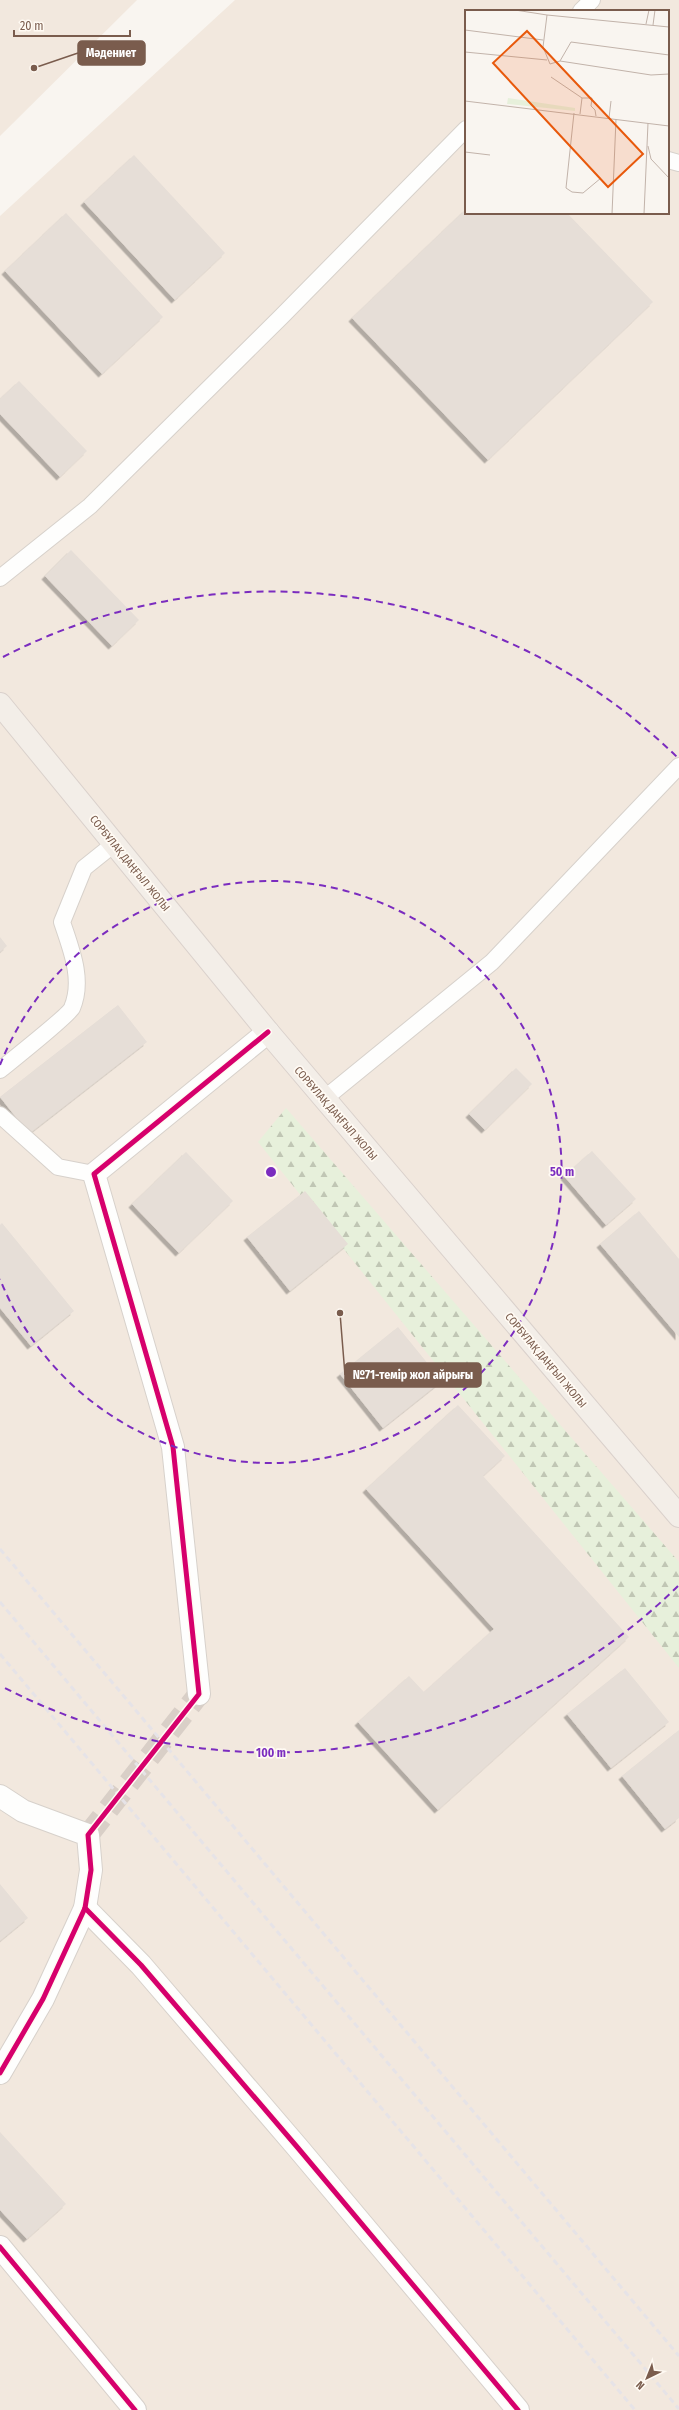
<svg xmlns="http://www.w3.org/2000/svg" width="679" height="2410" font-family="'Fira Sans Condensed',sans-serif">
<style>
.residential{fill:#f2e8de;fill-rule:evenodd}
.forest{fill:url(#forest-firs)}
.building{fill:#e6ded7;filter:url(#shadow)}
.lines{fill:none;stroke-linecap:round;stroke-linejoin:round}
.street-tunnel{stroke:#d9cfc7;stroke-width:22;stroke-dasharray:22 11;stroke-linecap:butt}
.lane-casing{stroke:#d7d1cb;stroke-width:18}
.street-casing{stroke:#d7d1cb;stroke-width:24}
.primary-casing{stroke:#dad1cc;stroke-width:24}
.lane{stroke:#fefefd;stroke-width:16}
.street{stroke:#fefefd;stroke-width:22}
.primary{stroke:#f3eee8;stroke-width:22}
.rail{stroke:#e6e3e7;stroke-width:3;stroke-dasharray:6 4;stroke-linecap:butt}
.cycleway-casing{stroke:#fffaf3;stroke-width:8}
.cycleway{stroke:#d6006c;stroke-width:5}
.ring{fill:none;stroke:#7b2cbf;stroke-width:2;stroke-dasharray:7 5}
.labels{text-anchor:middle;stroke-width:3.5;stroke-linejoin:round;paint-order:stroke}
.street-label{font-size:11px;fill:#7a5c4d;stroke:#fffaf3}
.inset-road{fill:none;stroke:#c2b3aa;stroke-width:1}
.view{fill:#e8590c;fill-opacity:0.15;stroke:#e8590c;stroke-width:2}
.inset-edge{fill:none;stroke:#7a5c4d;stroke-width:2}
.centre{fill:#7b2cbf;stroke:#fffaf3;stroke-width:2}
.ring-label{font-size:12px;text-anchor:middle;font-weight:bold;fill:#7b2cbf;stroke:#fffaf3;stroke-width:3.5;stroke-linejoin:round;paint-order:stroke}
.leader{fill:none;stroke:#7a5c4d;stroke-width:1.5}
.callout-dot{fill:#7a5c4d;stroke:#fffaf3;stroke-width:1.5}
.callout{fill:#7a5c4d;stroke:#7a5c4d;stroke-width:1.5}
.callout-label{font-size:12px;text-anchor:middle;font-weight:bold;fill:#fff}
</style>
<defs>
<pattern id="forest-firs" width="22" height="20" patternUnits="userSpaceOnUse"><rect width="22" height="20" fill="#e7f0db"/><path d="M5 1l3.5 6h-7zM16 11l3.5 6h-7z" fill="#c0c6b4"/></pattern>
<filter id="shadow"><feDropShadow dx="-3.5" dy="3.5" stdDeviation="0" flood-color="#0004"/></filter>
</defs>
<rect width="100%" height="100%" fill="#f9f5f0"/>
<!-- residential -->
<g class="residential">
<polygon points="0,0 137,0 0,136"/>
<path d="M235 0H679V2410H0V216ZM466 11H668V213H466Z"/>
</g>
<!-- forest -->
<polygon class="forest" points="286,1108 679,1562 679,1668 258,1142"/>
<!-- building -->
<g class="building">
<polygon points="134,155 225,253 175,300 84,202"/>
<polygon points="466,209 466,213 567,213 653,302 488,460 352,318"/>
<polygon points="66,213 163,317 102,374 5,271"/>
<polygon points="19,381 87,451 60,477 0,414 0,399"/>
<polygon points="71,550 139,620 112,646 45,576"/>
<polygon points="0,937 7,946 0,952"/>
<polygon points="118,1005 147,1042 29,1134 0,1097"/>
<polygon points="516,1068 532,1084 485,1130 469,1114"/>
<polygon points="592,1151 636,1199 606,1225 564,1176"/>
<polygon points="186,1152 233,1201 179,1253 132,1204"/>
<polygon points="305,1191 348,1244 290,1291 247,1237"/>
<polygon points="639,1211 679,1259 679,1337 600,1244"/>
<polygon points="2,1223 74,1311 31,1346 0,1308 0,1225"/>
<polygon points="398,1327 442,1381 383,1428 340,1374"/>
<polygon points="458,1405 505,1456 483,1476 629,1637 438,1810 358,1722 409,1676 424,1692 494,1629 366,1489"/>
<polygon points="625,1668 669,1722 611,1768 567,1714"/>
<polygon points="679,1730 679,1818 665,1829 622,1776"/>
<polygon points="0,1884 28,1918 0,1941"/>
<polygon points="0,2132 66,2204 27,2239 0,2210"/>
</g>
<g class="lines">
<!-- street-tunnel -->
<polyline class="street-tunnel" points="88,1835 199,1694"/>
<!-- lane casing -->
<g class="lane-casing">
<g id="lane">
<polyline points="581,11 592,0"/>
<polyline points="668,160 679,163"/>
<polyline points="0,578 90,506 282,316 466,129"/>
<path d="M0 1070C11 1061 68 1016 72 1008 84 980 71 949 62 922L84 868 114 844"/>
<polyline points="324,1099 492,962 679,766"/>
<polyline points="0,1115 58,1167 94,1174"/>
</g>
</g>
<!-- street casing -->
<g class="street-casing">
<g id="street">
<polyline points="199,1694 173,1447 94,1174 268,1032"/>
<polyline points="0,1796 23,1811 88,1835 91,1870 85,1908 43,1999 0,2073"/>
<polyline points="85,1908 141,1965 298,2148 518,2410"/>
<polyline points="0,2247 135,2410"/>
</g>
</g>
<!-- primary casing -->
<g class="primary-casing">
<polyline id="primary" points="0,704 268,1032 679,1516"/>
</g>
<!-- lane -->
<use href="#lane" class="lane"/>
<!-- street -->
<use href="#street" class="street"/>
<!-- primary -->
<use href="#primary" class="primary"/>
<!-- rail -->
<g class="rail">
<polyline points="0,1549 679,2356"/>
<polyline points="0,1602 679,2409"/>
<polyline points="0,1654 635,2410"/>
</g>
<!-- cycleway casing -->
<g class="cycleway-casing">
<g id="cycleway">
<polyline points="85,1908 141,1965 298,2148 518,2410"/>
<polyline points="0,2073 43,1999 85,1908 91,1870 88,1835 199,1694 173,1447 94,1174 268,1032"/>
<polyline points="0,2247 135,2410"/>
</g>
</g>
<!-- cycleway -->
<use href="#cycleway" class="cycleway"/>
</g>
<!-- distance rings -->
<g class="ring">
<path d="M0 1065A291 291 0 1 1 0 1279"/>
<path d="M678 1586A581 581 0 0 1 3 1687M3 657A581 581 0 0 1 678 758"/>
</g>
<g class="labels">
<!-- street labels -->
<g class="street-label">
<text transform="translate(130 863) rotate(51)" y="4">СОРБҰЛАҚ ДАҢҒЫЛ ЖОЛЫ</text>
<text transform="translate(336 1113) rotate(49)" y="4">СОРБҰЛАҚ ДАҢҒЫЛ ЖОЛЫ</text>
<text transform="translate(546 1360) rotate(50)" y="4">СОРБҰЛАҚ ДАҢҒЫЛ ЖОЛЫ</text>
</g>
</g>
<!-- overview -->
<g transform="translate(465 10)">
<rect width="204" height="204" fill="#f9f5f0"/>
<path d="M43 88 110 98V101L42 94Z" fill="#e7f0db"/>
<path class="inset-road" d="M50 0 82 5 78 37 85 54 95 51 106 32 204 45M82 5 204 17M181 14 184 0M188 15 190 0M0 20 78 30M0 42 82 50M95 51 186 65 204 64M86 67 117 88 115 104M117 88H127L126 96 130 100 131 106M0 91 204 116M109 103 101 178 107 182 118 183 136 168M144 108 146 91M183 136 186 149 204 168M0 142 25 145M147 204 151 109M179 204 183 113"/>
<path class="view" d="M62 21 178 144 143 177 28 53Z"/>
<rect width="204" height="204" class="inset-edge"/>
</g>
<circle cx="271" cy="1172" r="6" class="centre"/>
<g class="ring-label">
<text x="562" y="1176">50 m</text>
<text x="271" y="1757">100 m</text>
</g>
<!-- callouts -->
<path class="leader" d="M34 68L78 53M340 1313L345 1375"/>
<g class="callout-dot">
<circle cx="34" cy="68" r="4"/>
<circle cx="340" cy="1313" r="4"/>
</g>
<g class="callout">
<rect x="78" y="41" width="67" height="24" rx="4"/>
<rect x="345" y="1363" width="136" height="24" rx="4"/>
</g>
<g class="callout-label">
<text x="111" y="57">Мәдениет</text>
<text x="413" y="1379">№71-темір жол айрығы</text>
</g>
<!-- north arrow -->
<g transform="translate(647 2378) rotate(223)" stroke="#fffaf3" stroke-width="3" paint-order="stroke">
<path d="M0-3L7 15L0 10L-7 15Z" fill="#7a5c4d"/>
<text y="-6" font-size="11" font-weight="bold" text-anchor="middle" fill="#7a5c4d">N</text>
</g>
<!-- scale -->
<path d="M14 30v6h116v-6" fill="none" stroke="#7a5c4d" stroke-width="2"/>
<text x="20" y="30" font-size="12" fill="#7a5c4d" stroke="#fffaf3" stroke-width="3" paint-order="stroke">20 m</text>
</svg>
